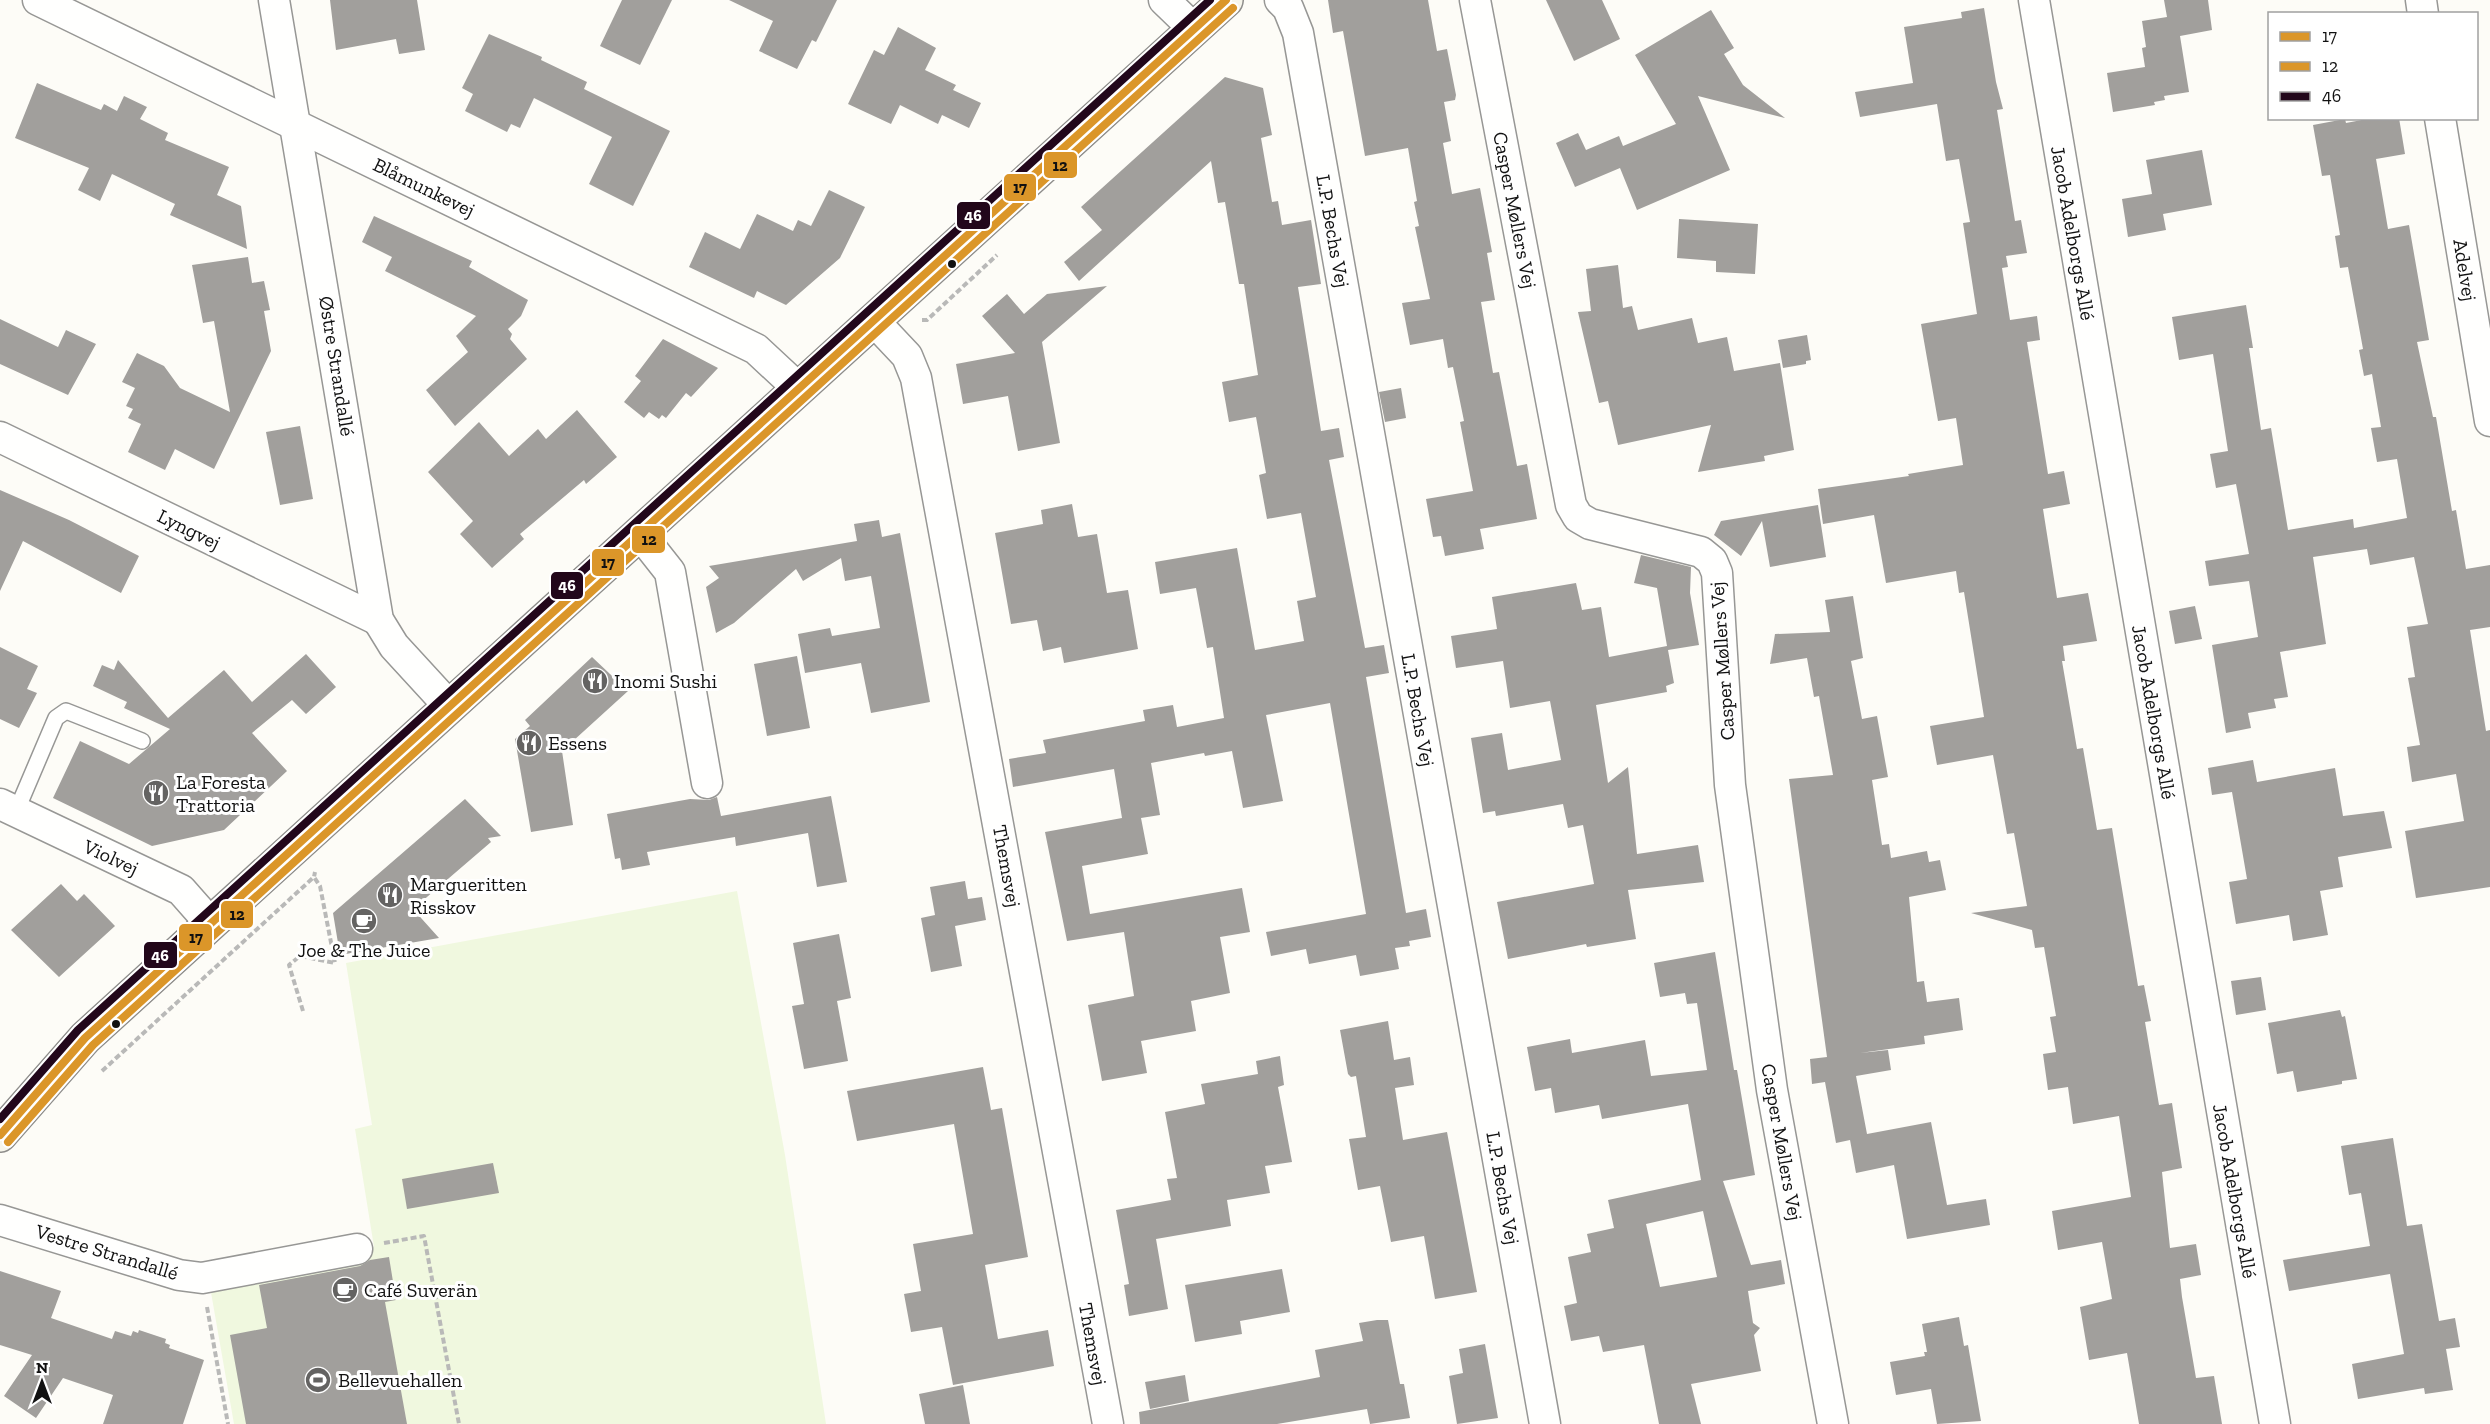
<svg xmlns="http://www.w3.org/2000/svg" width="2490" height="1424" font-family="'Zilla Slab',serif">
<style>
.pitch{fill:#f0f8df}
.building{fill:#a19f9c;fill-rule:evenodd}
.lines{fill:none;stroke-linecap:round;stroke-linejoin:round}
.lane-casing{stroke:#979795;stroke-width:18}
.street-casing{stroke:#979795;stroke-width:33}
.secondary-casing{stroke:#8e8d8b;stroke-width:36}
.path{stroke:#b9b9b8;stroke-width:4;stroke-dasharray:6 3;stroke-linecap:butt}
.lane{stroke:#fffffe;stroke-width:15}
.street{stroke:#fffffe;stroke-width:30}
.secondary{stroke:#f6f5eb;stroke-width:33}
.bus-1-casing{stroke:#fff;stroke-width:12}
.bus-2-casing{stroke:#fff;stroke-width:12}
.bus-3-casing{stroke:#fff;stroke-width:12}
.bus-1{stroke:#db9629;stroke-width:8}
.bus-2{stroke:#db9629;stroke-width:8}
.bus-3{stroke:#22071b;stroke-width:8}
.bus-dot{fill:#111;stroke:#fff;stroke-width:2}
.labels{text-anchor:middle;stroke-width:6;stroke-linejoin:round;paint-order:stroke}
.street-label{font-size:20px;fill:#111;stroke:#fff}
.poi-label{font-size:20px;fill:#111;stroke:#fff;text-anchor:start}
.line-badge{stroke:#fff;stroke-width:2}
.badge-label{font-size:16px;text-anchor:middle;font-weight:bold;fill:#fff}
.pale-badge-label{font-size:16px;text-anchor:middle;font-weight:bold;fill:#111}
</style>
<rect width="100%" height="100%" fill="#fdfcf7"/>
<!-- pitch -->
<polygon class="pitch" points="737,891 785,1155 826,1424 234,1424 209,1281 374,1247 355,1129 372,1125 346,963"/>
<!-- building -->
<g class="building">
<polygon points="330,0 417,0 425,50 399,54 396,39 336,50"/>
<polygon points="622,0 672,0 640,65 600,46"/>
<polygon points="729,0 837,0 816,42 812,40 797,69 759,51 773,21"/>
<polygon points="1328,0 1428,0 1437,51 1447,49 1456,95 1455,100 1444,102 1451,141 1443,143 1452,194 1480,188 1492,252 1487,253 1495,300 1481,302 1493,373 1499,372 1517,466 1527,464 1537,519 1480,529 1484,549 1445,556 1441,536 1433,537 1426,499 1473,491 1460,422 1464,421 1453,367 1448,368 1443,339 1410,345 1402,303 1430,299 1415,227 1419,226 1414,202 1417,201 1408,148 1365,156 1343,31 1333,33"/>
<polygon points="1546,0 1602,0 1620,39 1574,61"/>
<polygon points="2164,0 2208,0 2212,30 2180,36 2189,92 2164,96 2165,100 2154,102 2155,105 2113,112 2107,73 2145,67 2142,48 2146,47 2142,21 2167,17"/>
<polygon points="1984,8 1996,82 2003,109 1997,110 2015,221 2021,220 2027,253 2006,256 2008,267 2002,268 2010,320 2037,316 2040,340 2027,342 2048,474 2064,471 2070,504 2043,509 2057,598 2088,593 2097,641 2063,646 2065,661 2062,661 2077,749 2083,748 2097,830 2112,828 2138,986 2144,985 2151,1021 2145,1022 2159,1105 2172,1103 2182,1168 2162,1172 2170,1248 2196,1244 2201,1275 2180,1279 2182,1297 2196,1378 2214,1376 2222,1424 2139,1424 2127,1353 2089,1360 2080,1307 2112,1299 2102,1242 2058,1250 2052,1211 2131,1197 2119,1116 2073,1124 2068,1087 2048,1090 2043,1054 2056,1052 2050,1017 2056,1016 2044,947 2035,948 2032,930 1971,913 2027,906 2014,833 2007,834 1993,755 1937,765 1930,726 1984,717 1964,592 1959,593 1956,571 1886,583 1874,515 1823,524 1818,489 1909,476 1908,474 1963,465 1956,418 1938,421 1921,324 1977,314 1963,223 1970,222 1959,159 1946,161 1937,104 1860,117 1855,92 1913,83 1904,27 1962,18 1961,12"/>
<polygon points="1711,10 1734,48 1724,54 1743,85 1785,118 1698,96 1730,170 1637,210 1620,168 1575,187 1556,143 1578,133 1586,150 1619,136 1623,146 1676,124 1635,55"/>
<polygon points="898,27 936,48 925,70 956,85 953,90 981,103 969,128 942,115 938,124 900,105 891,124 848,104 874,50 884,55"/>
<polygon points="489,34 542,57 541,60 587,82 584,89 670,131 633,206 589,184 612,137 534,98 520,128 511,124 507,132 465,111 473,94 462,88"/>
<polygon points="1225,77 1263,88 1272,135 1261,138 1272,202 1278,201 1282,225 1311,220 1321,284 1298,287 1321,431 1339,428 1344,457 1329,460 1365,648 1384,645 1389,673 1366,677 1406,913 1426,909 1431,937 1409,941 1410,946 1395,948 1399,969 1360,976 1356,955 1309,964 1306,949 1271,956 1266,932 1366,914 1330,703 1266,715 1283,801 1243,808 1232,751 1205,756 1204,753 1151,763 1160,815 1141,818 1148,854 1082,866 1090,914 1242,888 1250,932 1220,937 1230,993 1191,1001 1196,1031 1141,1041 1147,1073 1102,1081 1088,1005 1134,996 1124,932 1067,941 1045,832 1122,818 1114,769 1013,787 1009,759 1046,753 1043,740 1145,721 1143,710 1173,705 1177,727 1224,718 1213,647 1207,648 1196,588 1160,594 1155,562 1237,548 1255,650 1304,641 1297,601 1316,597 1301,513 1267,519 1259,475 1266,473 1256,417 1229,422 1222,382 1258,375 1244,284 1239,284 1225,202 1218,203 1211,161 1079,281 1064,262 1102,230 1081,207"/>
<polygon points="37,83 101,110 104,104 117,111 124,96 147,107 140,119 168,133 165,140 229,167 217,195 241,206 247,249 170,215 175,204 112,174 100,201 78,190 89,168 15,138"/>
<polygon points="2372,118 2399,118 2405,154 2376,159 2388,229 2409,225 2429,340 2417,342 2433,417 2436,417 2452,511 2456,510 2466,569 2490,565 2490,627 2470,630 2486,731 2490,730 2490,887 2416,898 2405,831 2464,821 2456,774 2412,782 2407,747 2420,745 2408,678 2415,677 2407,627 2428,624 2414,557 2370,565 2367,549 2313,557 2326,644 2280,652 2288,697 2274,699 2276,708 2248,713 2251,728 2226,733 2212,645 2258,637 2249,581 2209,586 2205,561 2249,554 2236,484 2216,488 2210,454 2228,451 2213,354 2179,360 2172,317 2246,305 2253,348 2249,348 2261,430 2271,428 2288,530 2353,519 2354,528 2407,518 2397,459 2377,462 2371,428 2381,427 2372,374 2364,376 2359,350 2363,349 2348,267 2340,268 2335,236 2340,235 2330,175 2322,176 2313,125 2345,119 2346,123"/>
<polygon points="2202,150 2212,205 2163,214 2166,230 2128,237 2122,199 2152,194 2146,160"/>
<polygon points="829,190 865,207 840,258 786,305 757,291 754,298 689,267 705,232 740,249 757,214 793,231 798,220 811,226"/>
<polygon points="374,216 472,261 469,267 528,300 521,316 508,329 512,334 510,339 527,359 455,426 426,390 468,352 456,336 476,316 385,271 392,257 362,242"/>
<polygon points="1679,219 1758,224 1755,274 1716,272 1716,261 1677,258"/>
<polygon points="248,257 252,283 264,281 270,310 264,311 271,351 214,469 175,449 165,470 128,452 141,424 128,418 133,409 126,406 135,388 122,382 137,353 164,366 180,388 230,412 214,321 203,323 192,265"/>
<polygon points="1618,265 1623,308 1632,306 1638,330 1692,318 1698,343 1727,337 1734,371 1780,363 1794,450 1764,456 1765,461 1698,472 1711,425 1618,445 1608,401 1599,403 1578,312 1591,311 1586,269"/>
<polygon points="1107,286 1042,342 1060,443 1018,451 1008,396 963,404 956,364 1015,353 982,316 1007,294 1024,314 1047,294"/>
<polygon points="0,319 58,347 66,330 96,344 68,395 0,364"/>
<polygon points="1807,335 1811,360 1806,361 1806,364 1783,368 1778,340"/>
<polygon points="663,339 718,368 691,397 686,393 666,418 662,415 659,419 649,412 644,418 624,402 641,381 635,376"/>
<polygon points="1401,388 1406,418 1385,422 1379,392"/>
<polygon points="577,410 617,457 586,484 584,480 520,534 524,539 492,568 460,534 473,521 428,472 479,422 509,456 538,429 546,439"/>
<polygon points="300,426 313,499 280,505 266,432"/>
<polygon points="0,490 69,520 139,556 121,593 23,541 0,591"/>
<polygon points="1072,504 1078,537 1097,534 1107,593 1128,590 1138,649 1064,663 1061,647 1043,651 1037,620 1011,624 995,533 1043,524 1041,510"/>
<polygon points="1818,505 1826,557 1770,567 1762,521 1741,556 1714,535 1721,521"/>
<polygon points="879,520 882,537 900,533 930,702 871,713 861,663 805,673 798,634 830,628 832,636 880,628 871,576 845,581 841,558 803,581 796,569 734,623 716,633 706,587 719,578 709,566 857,541 854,524"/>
<polygon points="1641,555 1691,567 1690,593 1699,645 1668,650 1674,683 1666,686 1667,692 1596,705 1608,783 1628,767 1637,854 1698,845 1704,882 1628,890 1636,939 1587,947 1586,944 1508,959 1497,902 1594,884 1583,825 1568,828 1563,804 1496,816 1495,811 1483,813 1471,738 1502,733 1508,770 1561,760 1550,701 1510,708 1503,661 1456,668 1451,636 1497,629 1492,597 1576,583 1582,610 1601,607 1609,657 1667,646 1657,588 1634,583"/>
<polygon points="1853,596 1863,658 1851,661 1862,719 1877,716 1888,777 1872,780 1882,845 1889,844 1891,858 1927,851 1929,862 1940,860 1946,890 1909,897 1917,982 1924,981 1927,1002 1959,998 1963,1030 1924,1036 1925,1044 1860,1053 1888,1050 1891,1070 1856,1076 1867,1134 1931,1122 1947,1205 1986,1199 1990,1225 1907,1239 1894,1165 1856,1173 1850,1140 1836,1143 1825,1082 1812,1084 1810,1059 1827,1057 1789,779 1833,775 1819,696 1814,697 1807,658 1770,664 1775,634 1830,632 1825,600"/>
<polygon points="2195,606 2202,639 2175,644 2169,611"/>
<polygon points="0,647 38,666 27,689 37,693 19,728 0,719"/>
<polygon points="306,654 336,687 306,714 292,700 252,733 287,771 224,830 152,846 53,798 80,741 129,764 170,729 124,708 127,702 93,686 102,665 114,670 118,660 168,718 224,670 252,702"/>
<polygon points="797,656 810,728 767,736 754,664"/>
<polygon points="592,657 628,691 562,751 573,825 531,832 515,739 530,726 525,720"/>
<polygon points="2253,760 2257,782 2335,768 2343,816 2384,811 2392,848 2338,857 2343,887 2320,891 2328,935 2293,941 2289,915 2236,924 2229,882 2247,879 2232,792 2212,795 2208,768"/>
<polygon points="831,796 847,882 817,887 808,833 736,846 735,837 647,852 650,865 622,870 620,858 615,859 607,814 690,799 709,800 717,797 721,816"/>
<polygon points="465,799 501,836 488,838 491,842 413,909 439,938 340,955 333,913"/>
<polygon points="965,881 968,899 982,897 986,920 955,926 962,966 931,972 921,918 935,915 930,887"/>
<polygon points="61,884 77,901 84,894 115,926 59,977 11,930"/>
<polygon points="839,934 851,998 837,1001 848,1061 804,1069 792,1006 804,1004 793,943"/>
<path d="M1715 952 1734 1070H1737L1755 1175 1723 1181 1751 1265 1781 1260 1785 1284 1748 1291 1753 1323 1760 1328 1754 1335 1761 1371 1691 1384 1701 1424H1659L1644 1345 1603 1352 1599 1336 1571 1341 1564 1306 1577 1303 1568 1257 1591 1252 1587 1234 1614 1228 1608 1200 1701 1180 1688 1104 1602 1119 1599 1105 1555 1113 1551 1088 1535 1091 1527 1047 1570 1039 1572 1053 1645 1040 1651 1076 1707 1070 1697 1003 1687 1004 1685 993 1660 997 1654 963ZM1703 1211 1717 1277 1660 1287 1646 1224Z"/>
<polygon points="2261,977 2266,1010 2236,1015 2231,981"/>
<polygon points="2340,1010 2342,1017 2345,1016 2357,1079 2342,1081 2342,1084 2297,1092 2293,1071 2277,1074 2268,1023"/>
<polygon points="1388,1021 1394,1060 1410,1057 1414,1085 1395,1088 1403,1140 1447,1132 1477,1292 1435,1299 1424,1236 1391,1242 1380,1186 1358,1190 1349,1139 1366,1137 1356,1076 1351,1077 1348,1074 1340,1030"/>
<polygon points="1280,1056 1284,1085 1278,1087 1292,1162 1265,1166 1270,1193 1227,1200 1231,1226 1156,1239 1168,1309 1129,1316 1124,1285 1129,1284 1116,1210 1171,1200 1167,1179 1177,1178 1165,1112 1205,1104 1201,1084 1258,1074 1256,1061"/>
<polygon points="983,1067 991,1110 1002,1108 1028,1257 985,1265 998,1339 1048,1330 1054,1366 953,1385 942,1327 911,1332 904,1294 921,1291 913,1244 973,1234 954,1124 857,1141 847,1091"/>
<polygon points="2393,1138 2407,1226 2422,1224 2439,1321 2455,1318 2460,1347 2446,1349 2453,1390 2425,1394 2424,1388 2358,1399 2352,1364 2404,1354 2390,1274 2289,1291 2283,1260 2370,1246 2361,1193 2349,1195 2341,1146"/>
<polygon points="493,1163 499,1193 407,1209 402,1179"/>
<polygon points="389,1257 396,1300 385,1302 407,1424 246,1424 230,1335 267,1328 259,1285 360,1266 370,1260"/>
<polygon points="1282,1269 1290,1312 1240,1321 1242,1334 1195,1342 1185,1285"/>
<polygon points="0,1271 61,1291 51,1318 112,1339 115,1331 131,1336 133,1331 138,1333 139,1330 166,1339 165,1343 170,1345 169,1348 204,1360 183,1424 103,1424 113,1395 63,1378 36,1418 4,1396 32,1355 0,1345"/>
<polygon points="1959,1317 1964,1346 1968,1345 1981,1421 1937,1424 1931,1389 1896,1395 1890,1362 1925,1356 1924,1352 1927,1352 1922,1324"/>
<polygon points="1377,1320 1388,1320 1400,1384 1404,1384 1410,1418 1370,1424 1367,1409 1277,1424 1140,1424 1139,1412 1320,1377 1315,1350 1363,1341 1359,1323"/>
<polygon points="1485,1344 1498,1418 1457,1424 1449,1376 1463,1373 1459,1349"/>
<polygon points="1185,1375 1189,1401 1150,1409 1145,1382"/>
<polygon points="963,1385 970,1424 925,1424 919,1394"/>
</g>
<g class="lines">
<!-- lane casing -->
<g class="lane-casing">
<polyline id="lane" points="16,812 56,718 66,711 142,741"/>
</g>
<!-- street casing -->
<g class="street-casing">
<g id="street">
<polyline points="38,0 756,349 799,389"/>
<polyline points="274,0 378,620 394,646 450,707"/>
<polyline points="1164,0 1194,29"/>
<polyline points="1280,0 1288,8 1298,33 1545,1424"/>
<polyline points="1475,0 1571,505 1578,517 1590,524 1701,552 1712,561 1717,573 1730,785 1772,1090 1833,1424"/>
<polyline points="2034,0 2275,1424"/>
<polyline points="2421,0 2423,14"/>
<polyline points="2440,118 2490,421"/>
<polyline points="874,321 907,356 916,378 1108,1424"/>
<polyline points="0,437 378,620"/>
<polyline points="640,534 670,572 707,783"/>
<polyline points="0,804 181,890 211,924"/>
<polyline points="0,1220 179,1275 202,1278 357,1249"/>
</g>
</g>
<!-- secondary casing -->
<g class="secondary-casing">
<polyline id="secondary" points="0,1135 85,1038 1226,0"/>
</g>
<!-- path -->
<g class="path">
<polyline points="922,320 927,320 997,255"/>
<polyline points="303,1011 289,965 300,956 335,963 320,886 314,877"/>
<polyline points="102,1071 314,877 315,872"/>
<polyline points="384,1243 424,1236 459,1424"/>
<polyline points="207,1307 228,1424"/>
</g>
<!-- lane -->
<use href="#lane" class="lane"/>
<!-- street -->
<use href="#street" class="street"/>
<!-- secondary -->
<use href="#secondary" class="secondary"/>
<!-- bus-1 casing -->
<g class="bus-1-casing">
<polyline id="bus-1" points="0,1135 85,1038 1226,0"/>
</g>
<!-- bus-2 casing -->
<g class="bus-2-casing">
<polyline id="bus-2" points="8,1142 93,1045 1233,8"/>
</g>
<!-- bus-3 casing -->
<g class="bus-3-casing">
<polyline id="bus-3" points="0,1119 78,1030 1210,0"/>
</g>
<!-- bus-1 -->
<use href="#bus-1" class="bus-1"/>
<!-- bus-2 -->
<use href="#bus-2" class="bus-2"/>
<!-- bus-3 -->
<use href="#bus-3" class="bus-3"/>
</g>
<!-- icons -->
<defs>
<g id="restaurant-disc" transform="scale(1.35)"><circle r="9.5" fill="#646362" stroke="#fff"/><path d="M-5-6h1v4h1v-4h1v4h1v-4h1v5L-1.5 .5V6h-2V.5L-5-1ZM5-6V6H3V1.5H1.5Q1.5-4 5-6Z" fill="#fff"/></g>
<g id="cafe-disc" transform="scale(1.35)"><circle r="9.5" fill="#646362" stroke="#fff"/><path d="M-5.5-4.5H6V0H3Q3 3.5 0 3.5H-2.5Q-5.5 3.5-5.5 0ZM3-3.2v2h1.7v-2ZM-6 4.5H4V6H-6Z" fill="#fff"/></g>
<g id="stadium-disc" transform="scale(1.35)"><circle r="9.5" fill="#646362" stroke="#fff"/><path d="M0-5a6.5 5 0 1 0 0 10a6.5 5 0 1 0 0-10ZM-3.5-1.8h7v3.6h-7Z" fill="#fff"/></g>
</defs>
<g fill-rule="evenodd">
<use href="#restaurant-disc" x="595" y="681"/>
<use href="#restaurant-disc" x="529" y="743"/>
<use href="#restaurant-disc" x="156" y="793"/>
<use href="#restaurant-disc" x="390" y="895"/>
<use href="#cafe-disc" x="364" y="921"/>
<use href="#cafe-disc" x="345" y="1290"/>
<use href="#stadium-disc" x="318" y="1380"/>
</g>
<!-- markers -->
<g class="bus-dot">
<circle cx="952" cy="264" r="5"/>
<circle cx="116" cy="1024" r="5"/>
</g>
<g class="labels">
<!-- street labels -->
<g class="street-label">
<text transform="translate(424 187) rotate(26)" y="7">Blåmunkevej</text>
<text transform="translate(1515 210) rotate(79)" y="7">Casper Møllers Vej</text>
<text transform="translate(1333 231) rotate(80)" y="7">L.P. Bechs Vej</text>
<text transform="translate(2073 233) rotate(80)" y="7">Jacob Adelborgs Allé</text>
<text transform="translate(2465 270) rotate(81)" y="7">Adelvej</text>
<text transform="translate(337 366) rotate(81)" y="7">Østre Strandallé</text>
<text transform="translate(189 529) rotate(26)" y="7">Lyngvej</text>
<text transform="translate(1722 661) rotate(-94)" y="7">Casper Møllers Vej</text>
<text transform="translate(1418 710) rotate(80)" y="7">L.P. Bechs Vej</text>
<text transform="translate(2154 712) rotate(80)" y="7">Jacob Adelborgs Allé</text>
<text transform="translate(111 857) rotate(25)" y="7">Violvej</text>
<text transform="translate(1007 866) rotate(80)" y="7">Themsvej</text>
<text transform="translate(1782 1142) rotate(80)" y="7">Casper Møllers Vej</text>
<text transform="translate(1503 1188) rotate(80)" y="7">L.P. Bechs Vej</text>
<text transform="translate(2235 1191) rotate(80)" y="7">Jacob Adelborgs Allé</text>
<text transform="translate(107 1252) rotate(17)" y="7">Vestre Strandallé</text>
<text transform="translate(1093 1344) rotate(80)" y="7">Themsvej</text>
</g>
<!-- poi labels -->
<g class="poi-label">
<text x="614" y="688">Inomi Sushi</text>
<text x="548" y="750">Essens</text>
<text x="176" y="789">La Foresta<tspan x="176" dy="23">Trattoria</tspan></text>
<text x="410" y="891">Margueritten<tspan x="410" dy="23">Risskov</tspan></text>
<text x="364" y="957" text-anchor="middle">Joe &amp; The Juice</text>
<text x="364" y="1297">Café Suverän</text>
<text x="338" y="1387">Bellevuehallen</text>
</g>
</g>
<g class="line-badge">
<rect x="1043" y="151" width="35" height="28" rx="6" fill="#db9629"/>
<rect x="1003" y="173" width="34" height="29" rx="6" fill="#db9629"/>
<rect x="956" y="201" width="35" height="29" rx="6" fill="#22071b"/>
<rect x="631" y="525" width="35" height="29" rx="6" fill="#db9629"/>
<rect x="591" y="548" width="34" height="29" rx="6" fill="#db9629"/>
<rect x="550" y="571" width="34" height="29" rx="6" fill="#22071b"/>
<rect x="220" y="900" width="34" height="29" rx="6" fill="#db9629"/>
<rect x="178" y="923" width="35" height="29" rx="6" fill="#db9629"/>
<rect x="143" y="941" width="35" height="28" rx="6" fill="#22071b"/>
</g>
<g class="badge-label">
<text x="973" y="221">46</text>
<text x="567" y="591">46</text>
<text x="160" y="961">46</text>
</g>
<g class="pale-badge-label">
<text x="1060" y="171">12</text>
<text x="1020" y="193">17</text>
<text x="649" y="545">12</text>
<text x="608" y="568">17</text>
<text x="237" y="920">12</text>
<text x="196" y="943">17</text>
</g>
<!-- legend -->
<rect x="2268" y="12" width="210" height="108" fill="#ffffff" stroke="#a0a0a0" stroke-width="1.5"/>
<rect x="2280" y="32" width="30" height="9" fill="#db9629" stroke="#a0a0a0" stroke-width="1.5"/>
<text x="2322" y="42" font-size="18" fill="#111111">17</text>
<rect x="2280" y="62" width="30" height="9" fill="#db9629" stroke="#a0a0a0" stroke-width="1.5"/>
<text x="2322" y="72" font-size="18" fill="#111111">12</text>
<rect x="2280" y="92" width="30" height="9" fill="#22071b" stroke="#a0a0a0" stroke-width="1.5"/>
<text x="2322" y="102" font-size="18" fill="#111111">46</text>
<!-- north arrow -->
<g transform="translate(42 1382)" stroke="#ffffff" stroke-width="4.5" paint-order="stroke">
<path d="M0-4.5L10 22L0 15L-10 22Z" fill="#111111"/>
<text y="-9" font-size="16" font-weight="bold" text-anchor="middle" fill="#111111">N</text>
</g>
</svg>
